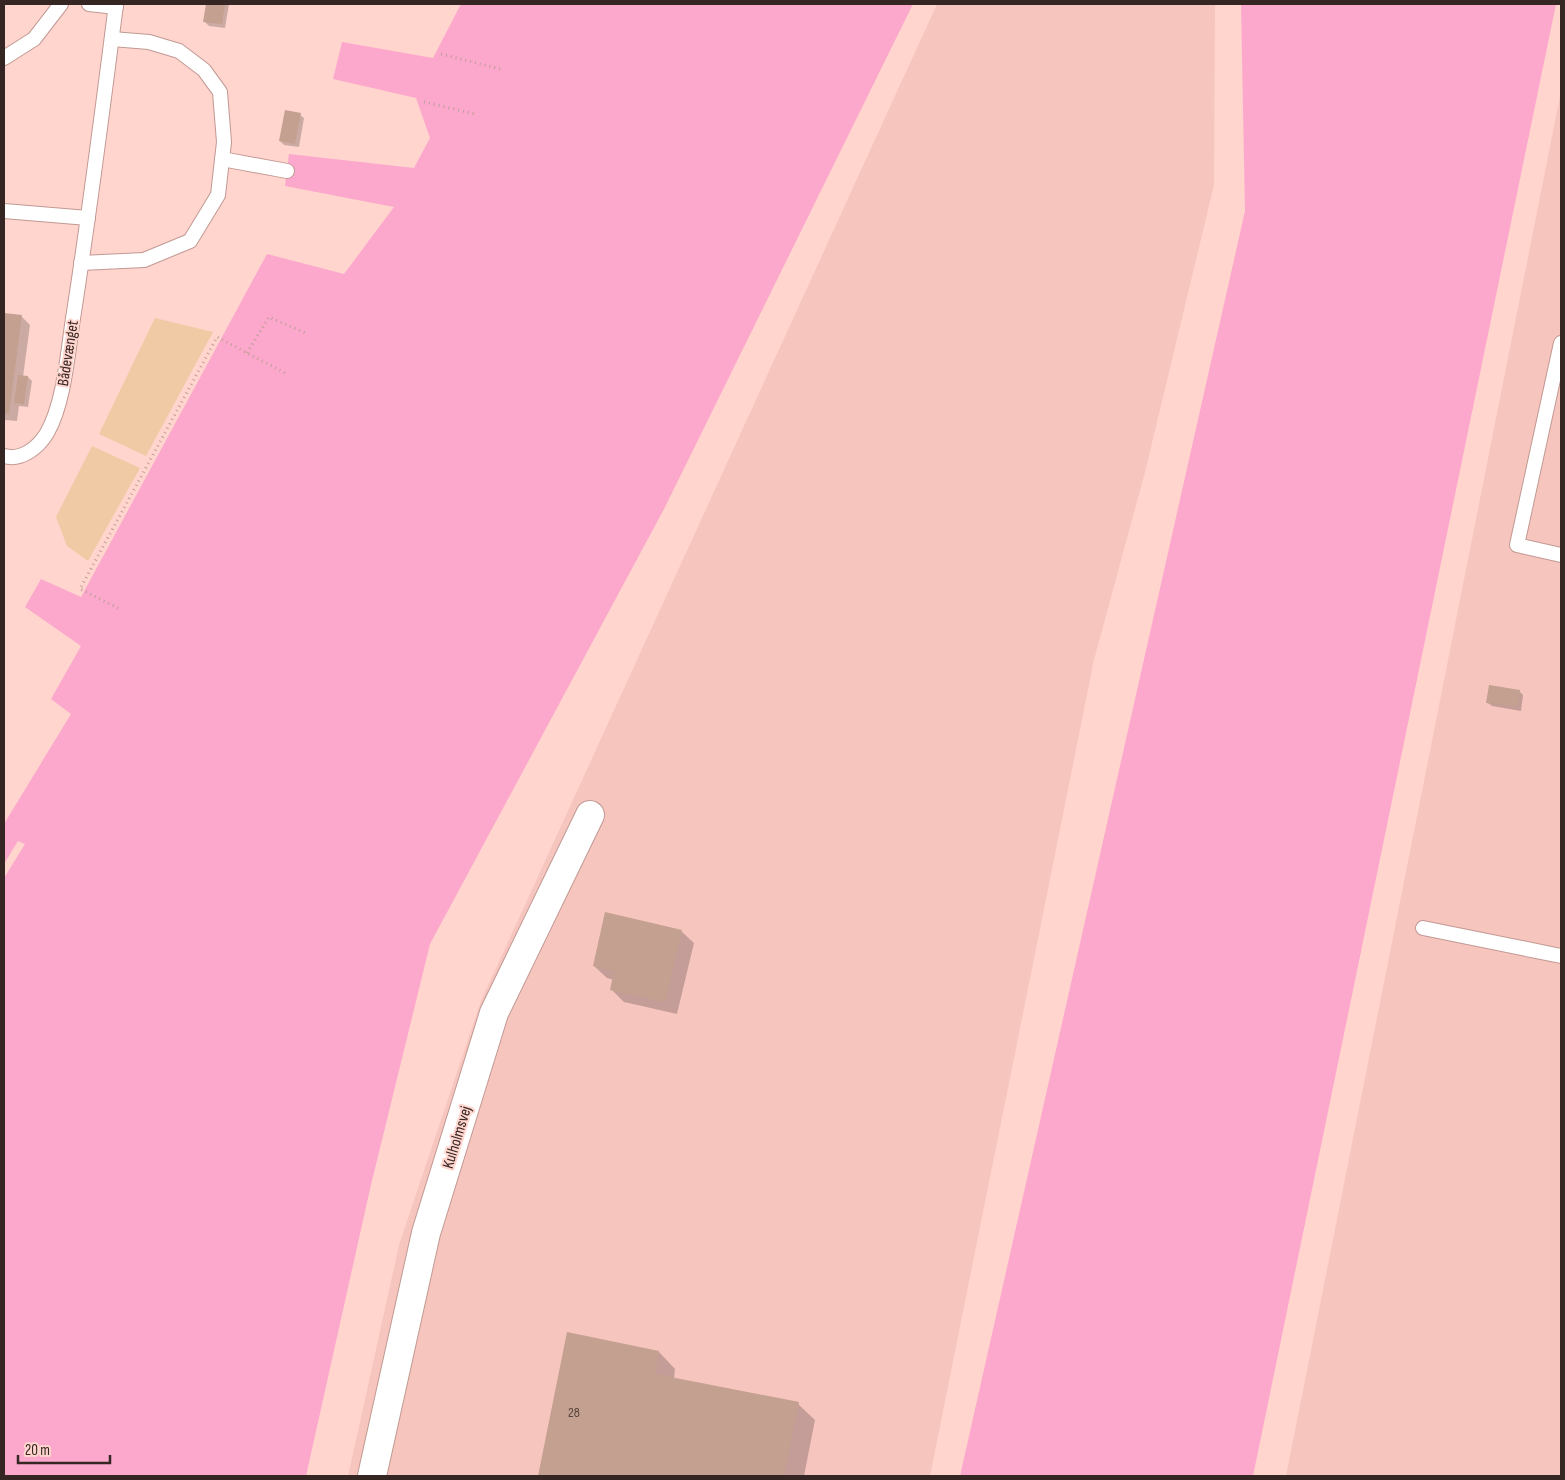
<svg xmlns="http://www.w3.org/2000/svg" width="1565" height="1480" font-family="'Sofia Sans Condensed',sans-serif">
<style>
.built{fill:#f6c5be}
.green{fill:#f0caa5}
.water{fill:#fca8cc}
.pier{fill:#ffd5ce}
.shadow{fill:#0003}
.building{fill:#c3a08f}
.lines{fill:none;stroke-linecap:round;stroke-linejoin:round}
.lane-casing{stroke:#c19993;stroke-width:16}
.street-casing{stroke:#c19993;stroke-width:30}
.path{stroke:#bf9e98;stroke-width:3;stroke-dasharray:1 4;stroke-linecap:butt}
.lane{stroke:#fff;stroke-width:14}
.street{stroke:#fff;stroke-width:28}
.labels{text-anchor:middle;stroke-width:4;stroke-linejoin:round;paint-order:stroke}
.number-label{font-size:14px;fill:#58443e}
.street-label{font-size:16px;fill:#352523;stroke:#ffd5ce}
</style>
<rect width="100%" height="100%" fill="#ffd5ce"/>
<!-- built -->
<g class="built">
<polygon points="937,4 1215,4 1214,185 1145,472 1094,660 930,1476 348,1476 399,1245 481,1001"/>
<polygon points="1561,91 1561,1476 1286,1476"/>
</g>
<!-- green -->
<g class="green">
<polygon points="155,318 213,332 146,456 99,434"/>
<polygon points="92,446 140,468 88,561 67,546 56,517"/>
</g>
<!-- water -->
<g class="water">
<polygon points="461,4 913,4 664,509 430,944 370,1189 306,1476 4,1476 4,824 71,714 51,699 81,646 25,607 41,579 81,597 267,254 344,274 394,207 285,186 289,154 414,168 430,138 416,98 333,79 342,42 433,58"/>
<polygon points="1241,4 1556,4 1253,1476 960,1476 1245,211"/>
</g>
<!-- pier -->
<polygon class="pier" points="18,841 25,844 4,878 4,864"/>
<!-- shadow -->
<g class="shadow">
<polygon points="207,4 229,4 225,28 209,26 205,22"/>
<polygon points="300,115 304,118 299,147 284,145 280,141"/>
<polygon points="4,314 22,317 30,325 23,377 28,377 32,381 28,407 19,406 17,421 4,420"/>
<polygon points="1519,691 1523,695 1521,711 1492,706 1488,703"/>
<polygon points="681,931 694,943 677,1014 624,1002 611,989 614,980 607,978 594,966"/>
<polygon points="568,1334 659,1352 675,1369 674,1379 798,1404 815,1420 804,1476 539,1476"/>
</g>
<!-- building -->
<g class="building">
<polygon points="206,4 225,4 222,24 203,22"/>
<polygon points="285,110 301,113 295,144 279,141"/>
<polygon points="4,313 22,315 9,414 4,413"/>
<polygon points="18,375 28,376 24,404 14,403"/>
<polygon points="1489,685 1520,690 1517,707 1486,703"/>
<polygon points="605,912 682,930 665,1002 610,990 614,971 593,966"/>
<polygon points="567,1332 659,1351 655,1374 799,1402 784,1476 538,1476"/>
</g>
<g class="lines">
<!-- lane casing -->
<g class="lane-casing">
<g id="lane">
<polyline points="89,4 116,7"/>
<polyline points="4,58 34,39 61,4"/>
<polyline points="222,159 287,171"/>
<polyline points="4,211 88,218"/>
<polyline points="81,263 144,260 190,241 218,195 224,142 220,92 204,70 179,51 149,42 112,39"/>
<polyline points="1561,343 1517,545 1561,555"/>
<path d="M4 456C21 461 38 448 47 433 65 402 68 348 74 312 90 209 103 107 116 4"/>
<polyline points="1423,928 1561,956"/>
</g>
</g>
<!-- street casing -->
<g class="street-casing">
<polyline id="street" points="372,1476 426,1233 494,1013 590,815"/>
</g>
<!-- path -->
<g class="path">
<polyline points="441,54 500,69"/>
<polyline points="424,102 475,114"/>
<polyline points="247,353 269,317 308,334"/>
<polyline points="118,608 80,589 217,337 285,373"/>
</g>
<!-- lane -->
<use href="#lane" class="lane"/>
<!-- street -->
<use href="#street" class="street"/>
</g>
<g class="labels">
<!-- number labels -->
<g class="number-label">
<text x="574" y="1417">28</text>
</g>
<!-- street labels -->
<g class="street-label">
<text transform="translate(67 353) rotate(-81)" y="6">Bådevænget</text>
<text transform="translate(456 1137) rotate(-73)" y="6">Kulholmsvej</text>
</g>
</g>
<!-- border -->
<rect width="1565" height="1480" fill="none" stroke="#352523" stroke-width="10"/>
<!-- scale -->
<path d="M18 1455v8h92v-8" fill="none" stroke="#352523" stroke-width="2.5"/>
<text x="25" y="1455" font-size="15" fill="#352523" stroke="#ffd5ce" stroke-width="4" paint-order="stroke">20 m</text>
</svg>
